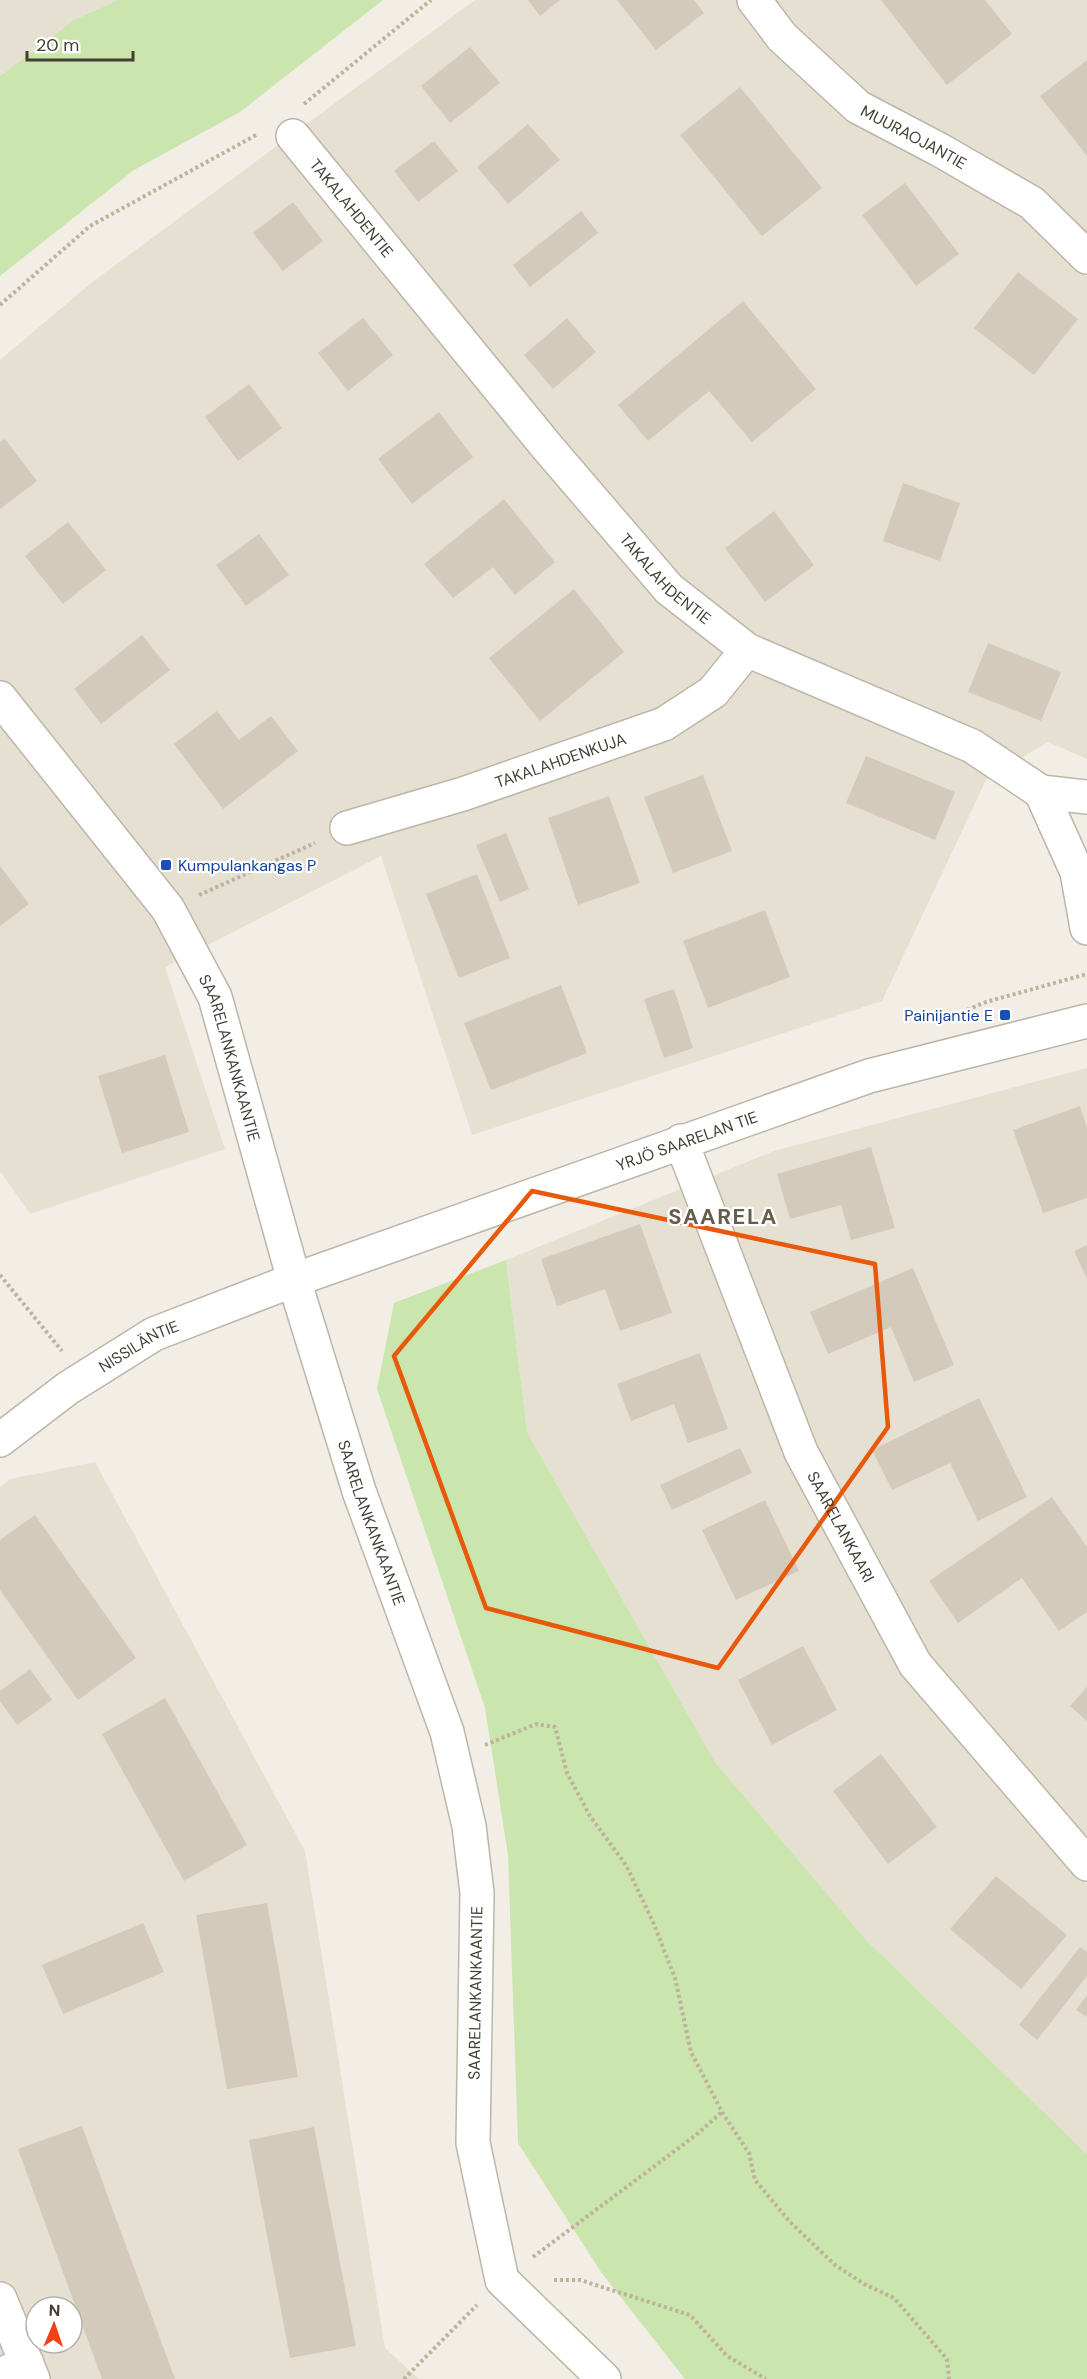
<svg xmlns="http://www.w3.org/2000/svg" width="1087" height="2379" font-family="'DM Sans',sans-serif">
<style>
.residential{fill:#e6e0d3;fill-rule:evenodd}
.green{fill:#cbe5af}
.building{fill:#d3cabb}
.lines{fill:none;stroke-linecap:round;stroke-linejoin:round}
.minor-casing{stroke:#bdb6a8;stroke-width:36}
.path{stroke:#beb29a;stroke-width:4;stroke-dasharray:3 3;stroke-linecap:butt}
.minor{stroke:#fff;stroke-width:33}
.marked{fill:none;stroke:#e8590c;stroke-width:4.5;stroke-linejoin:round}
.transit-dot{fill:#1a4fb4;stroke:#fff;stroke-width:2}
.labels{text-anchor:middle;stroke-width:4.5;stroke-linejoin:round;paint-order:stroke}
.street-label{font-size:16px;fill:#443e35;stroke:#fff}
.transit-label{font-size:16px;fill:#164399;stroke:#fff;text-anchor:start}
.district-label{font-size:22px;font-weight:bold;letter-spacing:1.5px;fill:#665d4c;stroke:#fff}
</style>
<rect width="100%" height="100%" fill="#f2eee5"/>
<!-- residential -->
<g class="residential">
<polygon points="0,0 118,0 74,20 0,76"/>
<polygon points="475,0 1087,0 1087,759 1048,742 986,780 882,1001 472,1135 381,856 165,967 225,1149 30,1214 0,1171 0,360 91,283"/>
<polygon points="1087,1068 1087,2154 867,1941 715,1762 527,1432 506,1260 774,1151"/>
<path d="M95 1462 305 1851 385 2348 419 2379H0V1487L10 1479ZM36 2307H72V2343H36Z"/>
</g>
<!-- green -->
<g class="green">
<polygon points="118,0 383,0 240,112 134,170 0,276 0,76 74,20"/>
<polygon points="506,1260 527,1432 715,1762 867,1941 1087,2154 1087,2379 685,2379 601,2272 518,2143 508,1855 485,1708 377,1389 394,1303"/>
</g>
<!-- building -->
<g class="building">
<polygon points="528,0 560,0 540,16"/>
<polygon points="617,0 694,0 704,13 656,50"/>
<polygon points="881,0 985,0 1012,34 947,85"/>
<polygon points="470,47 500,83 450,123 421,86"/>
<polygon points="1087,60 1087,156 1040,96"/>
<polygon points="740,87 822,188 762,236 680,135"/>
<polygon points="528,124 560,160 508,204 477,167"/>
<polygon points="434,141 458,171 418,202 394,171"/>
<polygon points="905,183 959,254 916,286 862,215"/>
<polygon points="293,202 323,241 283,271 253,233"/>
<polygon points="581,211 598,233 530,287 513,265"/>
<polygon points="1018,272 1078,319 1034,375 974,328"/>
<polygon points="743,301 816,389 752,442 709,391 648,441 618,405"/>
<polygon points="363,318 393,355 348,391 318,353"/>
<polygon points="567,318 596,352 553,389 524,355"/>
<polygon points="249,384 282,428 238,461 205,417"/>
<polygon points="439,412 473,457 412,504 378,459"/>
<polygon points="5,439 37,481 0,509 0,442"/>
<polygon points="903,483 960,503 940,561 883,541"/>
<polygon points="504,499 555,562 515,595 493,567 453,598 424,564"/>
<polygon points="774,511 814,565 765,602 725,548"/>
<polygon points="68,522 106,570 63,604 25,556"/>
<polygon points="259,534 289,575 246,606 216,565"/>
<polygon points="574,589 624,652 540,721 489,658"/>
<polygon points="142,635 170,670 101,724 74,689"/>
<polygon points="988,643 1061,672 1041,721 968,692"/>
<polygon points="217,711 239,740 271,716 298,751 223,809 174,744"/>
<polygon points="866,756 955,792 935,840 846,803"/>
<polygon points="703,775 732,851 673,873 644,797"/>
<polygon points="609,796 640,883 578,905 548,818"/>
<polygon points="506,833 529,889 500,902 476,845"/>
<polygon points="0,866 29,904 0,926"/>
<polygon points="477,874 510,958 459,978 426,894"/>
<polygon points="765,910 790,977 708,1008 683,941"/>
<polygon points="561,985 587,1053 491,1090 464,1023"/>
<polygon points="674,989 693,1048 664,1058 644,999"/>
<polygon points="165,1055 189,1132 122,1153 98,1076"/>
<polygon points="1080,1106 1087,1127 1087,1198 1043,1213 1013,1130"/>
<polygon points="871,1147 895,1228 851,1240 841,1205 790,1219 777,1174"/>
<polygon points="640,1224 672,1313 620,1331 605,1289 557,1306 541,1259"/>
<polygon points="1087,1245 1087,1279 1074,1251"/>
<polygon points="913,1268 954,1365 914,1382 891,1327 828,1354 810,1312"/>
<polygon points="700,1353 728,1429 688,1443 674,1404 631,1421 617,1384"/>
<polygon points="979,1398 1027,1497 978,1521 950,1463 892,1490 872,1450"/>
<polygon points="740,1448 752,1473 672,1510 660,1485"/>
<polygon points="1052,1497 1087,1547 1087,1612 1059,1631 1022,1578 958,1623 929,1581"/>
<polygon points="765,1500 799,1571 736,1600 702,1530"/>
<polygon points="35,1515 136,1658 78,1700 0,1590 0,1540"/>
<polygon points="803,1646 837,1710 772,1745 738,1680"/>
<polygon points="30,1669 52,1700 17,1725 0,1701 0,1691"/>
<polygon points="1087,1687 1087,1721 1070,1706"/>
<polygon points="165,1698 247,1845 184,1881 102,1734"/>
<polygon points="881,1754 937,1827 888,1864 833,1791"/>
<polygon points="996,1876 1067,1935 1021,1989 950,1929"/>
<polygon points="267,1903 298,2077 227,2089 196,1915"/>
<polygon points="143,1923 164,1972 63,2014 42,1965"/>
<polygon points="1080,1947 1087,1952 1087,1976 1037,2040 1019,2025"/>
<polygon points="1087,1995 1087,2017 1076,2010"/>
<polygon points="82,2126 175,2379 102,2379 18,2149"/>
<polygon points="314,2127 356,2346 290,2358 249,2140"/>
</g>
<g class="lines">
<!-- minor casing -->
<g class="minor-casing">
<g id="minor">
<path id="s1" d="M754 0 782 37 858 107 940 150 1032 203 1087 257"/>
<path id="s2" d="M293 136 548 448 669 589 747 650 972 746 1041 792 1077 872 1087 928"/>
<path id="s3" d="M0 698 168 909 215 997 294 1280 359 1491 447 1732 469 1826 477 1893 473 2143 502 2280 604 2379"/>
<polyline points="1041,792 1087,797"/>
<path id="s4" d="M347 828 463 794 664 724 713 692 747 650"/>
<path id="s5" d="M681 1141 801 1452 915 1664 1087 1864"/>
<path id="s6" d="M0 1440 68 1388 154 1334 294 1280 869 1076 1087 1021"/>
<polyline points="0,2299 33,2379"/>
<polyline points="0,2375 27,2363"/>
</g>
</g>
<!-- path -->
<g class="path">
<polyline points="304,104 431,0"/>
<polyline points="0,305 90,226 258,134"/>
<polyline points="199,895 315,843"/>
<polyline points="945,1019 986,1002 1087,974"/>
<polyline points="0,1275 62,1351"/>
<polyline points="485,1745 536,1724 555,1727 567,1773 590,1816 626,1865 653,1922 675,1978 691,2052 722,2112 749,2153 755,2180 790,2222 835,2265 864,2284 894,2298 947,2359 949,2379"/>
<polyline points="533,2257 696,2135 722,2112"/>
<polyline points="554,2280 580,2280 690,2315 727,2356 766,2379"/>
<polyline points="404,2379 477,2305"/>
</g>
<!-- minor -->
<use href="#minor" class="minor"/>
</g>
<!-- marked area -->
<path class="marked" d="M532 1191 875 1264 888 1427 718 1668 486 1608 394 1356Z"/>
<!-- markers -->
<g class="transit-dot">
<rect x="160" y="859" width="12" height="12" rx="3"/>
<rect x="999" y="1009" width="12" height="12" rx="3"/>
</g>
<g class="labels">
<!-- street labels -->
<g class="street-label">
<text dy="6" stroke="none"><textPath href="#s1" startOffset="213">MUURAOJANTIE</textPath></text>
<text dy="6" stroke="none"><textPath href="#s2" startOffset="93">TAKALAHDENTIE</textPath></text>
<text dy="6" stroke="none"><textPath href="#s2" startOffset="579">TAKALAHDENTIE</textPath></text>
<text dy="6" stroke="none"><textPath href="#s4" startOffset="224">TAKALAHDENKUJA</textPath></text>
<text dy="6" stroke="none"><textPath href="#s3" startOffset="432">SAARELANKANKAANTIE</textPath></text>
<text dy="6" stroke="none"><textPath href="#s6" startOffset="754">YRJÖ SAARELAN TIE</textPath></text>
<text dy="6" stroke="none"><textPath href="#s6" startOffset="168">NISSILÄNTIE</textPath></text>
<text dy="6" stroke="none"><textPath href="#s3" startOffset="918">SAARELANKANKAANTIE</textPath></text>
<text dy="6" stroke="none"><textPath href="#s5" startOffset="418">SAARELANKAARI</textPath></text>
<text transform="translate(475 1993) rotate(-89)" y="6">SAARELANKANKAANTIE</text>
</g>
<!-- transit labels -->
<g class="transit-label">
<text x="178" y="871">Kumpulankangas P</text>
<text x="993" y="1021" text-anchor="end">Painijantie E</text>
</g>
<!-- district labels -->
<g class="district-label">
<text x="723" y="1224">SAARELA</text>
</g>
</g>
<!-- north arrow -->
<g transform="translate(54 2325) rotate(2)"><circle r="28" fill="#ffffff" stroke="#b4b2ae" stroke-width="1.5"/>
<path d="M0-4.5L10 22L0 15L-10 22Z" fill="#f3401b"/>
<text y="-9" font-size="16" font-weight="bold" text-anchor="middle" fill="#443e35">N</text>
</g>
<!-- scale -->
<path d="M27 51v9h106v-9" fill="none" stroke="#443e35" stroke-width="3"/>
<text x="36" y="51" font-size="18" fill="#443e35" stroke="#ffffff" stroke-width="4.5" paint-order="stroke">20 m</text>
</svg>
